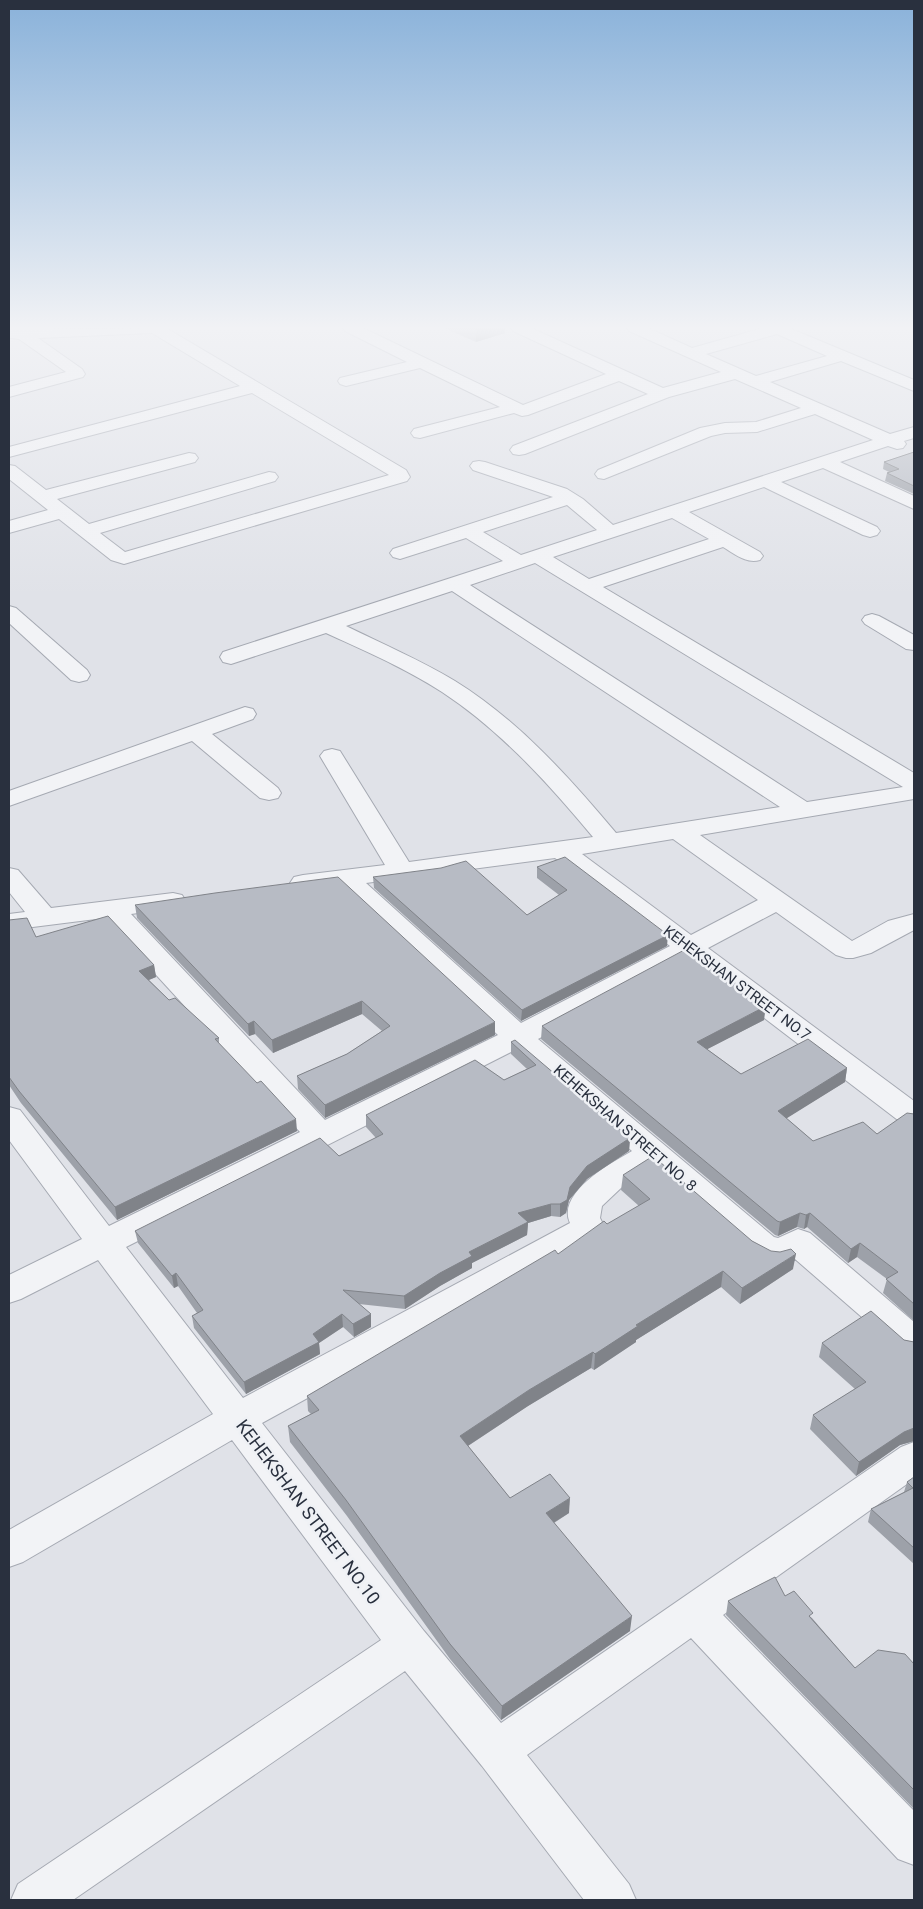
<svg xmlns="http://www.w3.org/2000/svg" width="923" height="1909" font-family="Roboto,sans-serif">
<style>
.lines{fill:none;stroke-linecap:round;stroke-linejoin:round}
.minor-casing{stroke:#a5a9b2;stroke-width:2}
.major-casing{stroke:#a0a6b3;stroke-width:2}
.minor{fill:#f2f3f6;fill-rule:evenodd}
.major{fill:#fff;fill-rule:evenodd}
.wall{fill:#9da1a9}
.shaded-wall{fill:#808389}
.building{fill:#b7bbc4;stroke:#808389}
.labels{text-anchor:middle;stroke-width:5;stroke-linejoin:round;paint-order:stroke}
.street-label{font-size:15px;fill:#29303e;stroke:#eff1f5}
.near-street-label{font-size:18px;fill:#29303e;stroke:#eff1f5}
</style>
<rect width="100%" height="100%" fill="#e0e2e8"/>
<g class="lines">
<!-- minor casing -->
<g class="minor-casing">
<g id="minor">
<polygon points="9,328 25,330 166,328 406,470 410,477 407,481 124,564 111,560 59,519 9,533 9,521 48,510 9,479 9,465 15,466 46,490 189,453 195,454 198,458 195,462 57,499 89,524 269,472 275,473 278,477 275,481 100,533 125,552 389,475 252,393 9,457 9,447 240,386 152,333 38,338 82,369 85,374 83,377 9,397 9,387 66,372 19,339 10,338"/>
<path d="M343 328H363L523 405 606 374 513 331 511 328H531L663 388 721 372 629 331 627 328H648L692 348 763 328H789L914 380V391L841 361 770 382 890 434 914 427V438L904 441 906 444 903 448 897 449 888 446 840 462 914 496V509L823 468 781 482 877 527 880 531 877 535 870 537 863 535 764 487 689 512 760 552 763 556 760 560C746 564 735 554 723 547L603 587 914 773V799L700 835 852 941 888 921 914 914V930L871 953 853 958H846L836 955 776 912 708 948 914 1101V1127L903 1124 687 959 538 1039 774 1237 778 1238 798 1229 810 1233 914 1322V1356L902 1352 795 1259C786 1264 776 1269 765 1263 760 1260 757 1257 751 1255L652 1169 621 1188 602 1206 600 1218 605 1228 601 1237 262 1423 424 1631 501 1723 901 1447 914 1442V1479L723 1615 914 1811V1865L898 1859 691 1638 527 1755 629 1884 636 1900H584L482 1766 405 1671 73 1900H11L18 1884 381 1640 232 1440 23 1562 9 1567V1530L213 1414 98 1260 21 1299 9 1303V1275L82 1239 9 1140V1107L20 1110 109 1226 300 1132 104 918 9 930V914L25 912 9 892V868L18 870 51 908 173 893 182 895 186 901 182 907 131 914 325 1120 498 1035 339 886 303 891 294 889 290 883 294 877 303 875 385 865 320 756 324 751 332 749 340 751 409 862 593 837C548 783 501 731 442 692 405 668 365 651 326 633L231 664 223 662 220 657 223 652 503 561 466 538 400 559 393 557 390 553 393 549 553 497 473 470 470 466 473 462 479 461 485 462 567 489 583 499 613 525 873 440 815 414 757 432 725 433 711 436 604 479 598 478 595 474 598 470 700 428 725 423 756 422 801 408 735 379 669 397 525 454 519 455 513 454 510 450 513 446 648 394 619 381 528 415 522 416 514 413 420 438 414 437 411 433 414 429 500 407 420 368 346 386 340 384 338 381 340 378 407 362 345 331ZM777 334 827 356 756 376 706 354ZM567 505 597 530 521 555 483 532ZM672 518 709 539 589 579 553 557ZM535 563 903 787 807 802 470 585ZM452 591 780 807 616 833C569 777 518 720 455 681 420 660 383 644 346 626ZM673 839 758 900 691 935 582 854ZM555 858 670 946 521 1023 366 883ZM515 1050 632 1151C611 1163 556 1193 570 1223L243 1398 126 1247Z"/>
<polygon points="9,606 16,608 87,670 90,675 87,680 79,682 71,680 9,623"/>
<polygon points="872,614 879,616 914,635 914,650 906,649 865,624 862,620 865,616"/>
<polygon points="245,707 253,709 256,714 253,719 212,734 278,788 281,793 278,798 269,800 260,798 192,741 9,806 9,791"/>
</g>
</g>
<!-- major casing -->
<g class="major-casing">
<polygon id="major" points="9,328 54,328 52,331 47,333 9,336"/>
</g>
<!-- minor -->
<use href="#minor" class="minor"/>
<!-- major -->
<use href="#major" class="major"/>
</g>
<!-- wall -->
<g class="wall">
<polygon points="444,328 505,328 505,333 476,342"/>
<polygon points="914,452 914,494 885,481 887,473 889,472 883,469 884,462"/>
<polygon points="537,867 667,946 521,1021 374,888 373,877 527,915 559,895 537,878"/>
<polygon points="135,905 495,1035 325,1118 298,1089 297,1076 347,1054 382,1031 362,1014 273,1053 255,1034 249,1036 137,918"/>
<polygon points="9,920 36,937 154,965 156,977 149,980 169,1000 219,1038 219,1044 297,1131 117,1220 21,1103 9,1085"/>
<polygon points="764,1020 707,1049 741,1074 847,1068 845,1082 786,1118 813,1141 877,1134 914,1114 914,1321 883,1293 887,1279 857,1257 848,1263 807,1227 804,1229 797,1227 778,1236 775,1235 541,1039 542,1026"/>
<polygon points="511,1042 630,1138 629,1151 587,1179 569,1200 566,1213 560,1217 551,1216 528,1223 527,1235 472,1263 472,1268 440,1286 405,1309 359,1304 371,1314 371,1327 354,1337 343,1327 319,1343 320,1354 246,1394 194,1328 192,1316 197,1313 178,1286 174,1288 138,1243 135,1231 339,1156 376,1138 366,1127 366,1115 504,1080 527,1069 511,1054"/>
<polygon points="623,1175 752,1241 793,1269 740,1304 721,1287 636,1340 636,1342 594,1370 591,1368 528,1406 468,1446 510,1498 569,1513 554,1523 630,1631 501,1720 450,1659 347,1516 290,1442 288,1426 311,1414 308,1411 307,1396 558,1254 639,1206 621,1190"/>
<polygon points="904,1340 914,1342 914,1441 900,1445 856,1476 810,1429 813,1415 855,1389 819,1357 822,1343"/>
<polygon points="914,1477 914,1564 868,1522 871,1509 904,1492 907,1482"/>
<polygon points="785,1596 812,1618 855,1668 914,1664 914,1809 726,1615 728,1601"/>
</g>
<!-- shaded-wall -->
<g class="shaded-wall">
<polygon points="476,328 505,328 505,333 476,342"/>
<polygon points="668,935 667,946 521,1021 522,1010"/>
<polygon points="154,965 156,977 141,983 139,971"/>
<polygon points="362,1001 362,1014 273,1053 272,1040"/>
<polygon points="766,1006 764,1020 696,1055 697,1042"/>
<polygon points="254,1021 255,1034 249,1036 248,1024"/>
<polygon points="495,1022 495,1035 325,1118 325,1105"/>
<polygon points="847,1068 845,1082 776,1125 778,1111"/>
<polygon points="296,1119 297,1131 117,1220 115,1207"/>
<polygon points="630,1138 629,1151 587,1179 569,1200 566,1213 560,1217 560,1204 570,1187 587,1166"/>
<polygon points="551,1204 551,1216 528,1223 527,1235 472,1263 472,1268 440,1286 405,1309 404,1296 469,1252 518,1213"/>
<polygon points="800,1213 797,1227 778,1236 780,1222"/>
<polygon points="810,1213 807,1227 804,1229 806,1215"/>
<polygon points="860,1243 857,1257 848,1263 851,1249"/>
<polygon points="796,1254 793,1269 740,1304 742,1288"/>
<polygon points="723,1271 721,1287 636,1340 636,1342 594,1370 595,1354 636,1325"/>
<polygon points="176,1273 178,1286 174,1288 172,1276"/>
<polygon points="342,1314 343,1327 319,1343 320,1354 246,1394 244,1382"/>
<polygon points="371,1314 371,1327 354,1337 353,1324"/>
<polygon points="593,1352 591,1368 528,1406 460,1451 460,1436 529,1390"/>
<polygon points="914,1428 914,1441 900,1445 856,1476 859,1462 904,1432"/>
<polygon points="570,1498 569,1513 545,1528 546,1513"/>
<polygon points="632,1616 630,1631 501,1720 502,1706"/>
</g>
<!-- building -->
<g class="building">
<polygon points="914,452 914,486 887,473 899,469 884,462"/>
<polygon points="565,857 668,935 522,1010 373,877 441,868 466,861 527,915 567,890 537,867"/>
<polygon points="338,877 495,1022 325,1105 297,1076 347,1054 390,1026 362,1001 272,1040 254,1021 248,1024 135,905 215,893"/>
<polygon points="108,916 154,965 139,971 169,1000 175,998 219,1038 215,1039 257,1083 261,1081 296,1119 115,1207 19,1091 9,1077 9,920 27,918 36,937"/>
<polygon points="688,948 766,1006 697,1042 741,1074 808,1039 847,1068 778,1111 813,1141 863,1122 877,1134 907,1113 914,1114 914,1304 886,1279 898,1272 860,1243 851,1249 810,1213 806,1215 800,1213 780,1222 777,1221 542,1026"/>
<polygon points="515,1040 630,1138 587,1166 570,1187 567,1200 560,1204 551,1204 518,1213 528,1222 469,1252 472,1256 440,1273 404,1296 343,1290 371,1314 353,1324 342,1314 313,1334 319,1342 244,1382 192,1316 203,1310 176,1273 172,1276 135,1231 320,1138 339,1156 383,1134 366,1115 475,1060 504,1080 536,1065 511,1042"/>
<polygon points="653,1156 752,1241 771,1251 780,1252 791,1249 796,1254 742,1288 723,1271 636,1325 638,1326 595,1354 593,1352 529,1390 460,1436 510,1498 550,1474 570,1498 546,1513 632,1616 502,1706 450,1644 346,1500 288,1426 319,1410 307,1396 555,1250 558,1254 604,1221 607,1224 650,1199 623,1175"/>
<polygon points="871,1311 904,1340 914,1342 914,1428 904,1432 859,1462 813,1415 866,1382 822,1343"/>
<polygon points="914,1477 914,1548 871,1509 913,1488 907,1482"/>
<polygon points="775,1577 785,1596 794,1591 813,1613 809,1616 855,1668 878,1650 905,1654 914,1664 914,1790 728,1601"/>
</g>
<!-- sky -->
<linearGradient id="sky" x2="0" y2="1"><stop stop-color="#8ab2da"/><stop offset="0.55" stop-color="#f1f2f5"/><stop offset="1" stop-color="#f1f2f5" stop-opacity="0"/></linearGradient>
<rect width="923" height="596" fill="url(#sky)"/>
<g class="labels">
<!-- street labels -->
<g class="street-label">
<text transform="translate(737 983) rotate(37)" y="5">KEHEKSHAN STREET NO.7</text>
<text transform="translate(625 1128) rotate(41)" y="5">KEHEKSHAN STREET NO. 8</text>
</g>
<!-- near-street labels -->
<g class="near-street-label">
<text transform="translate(308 1512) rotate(53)" y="6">KEHEKSHAN STREET NO.10</text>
</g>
</g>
<!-- border -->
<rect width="923" height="1909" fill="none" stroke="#29303e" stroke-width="20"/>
</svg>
